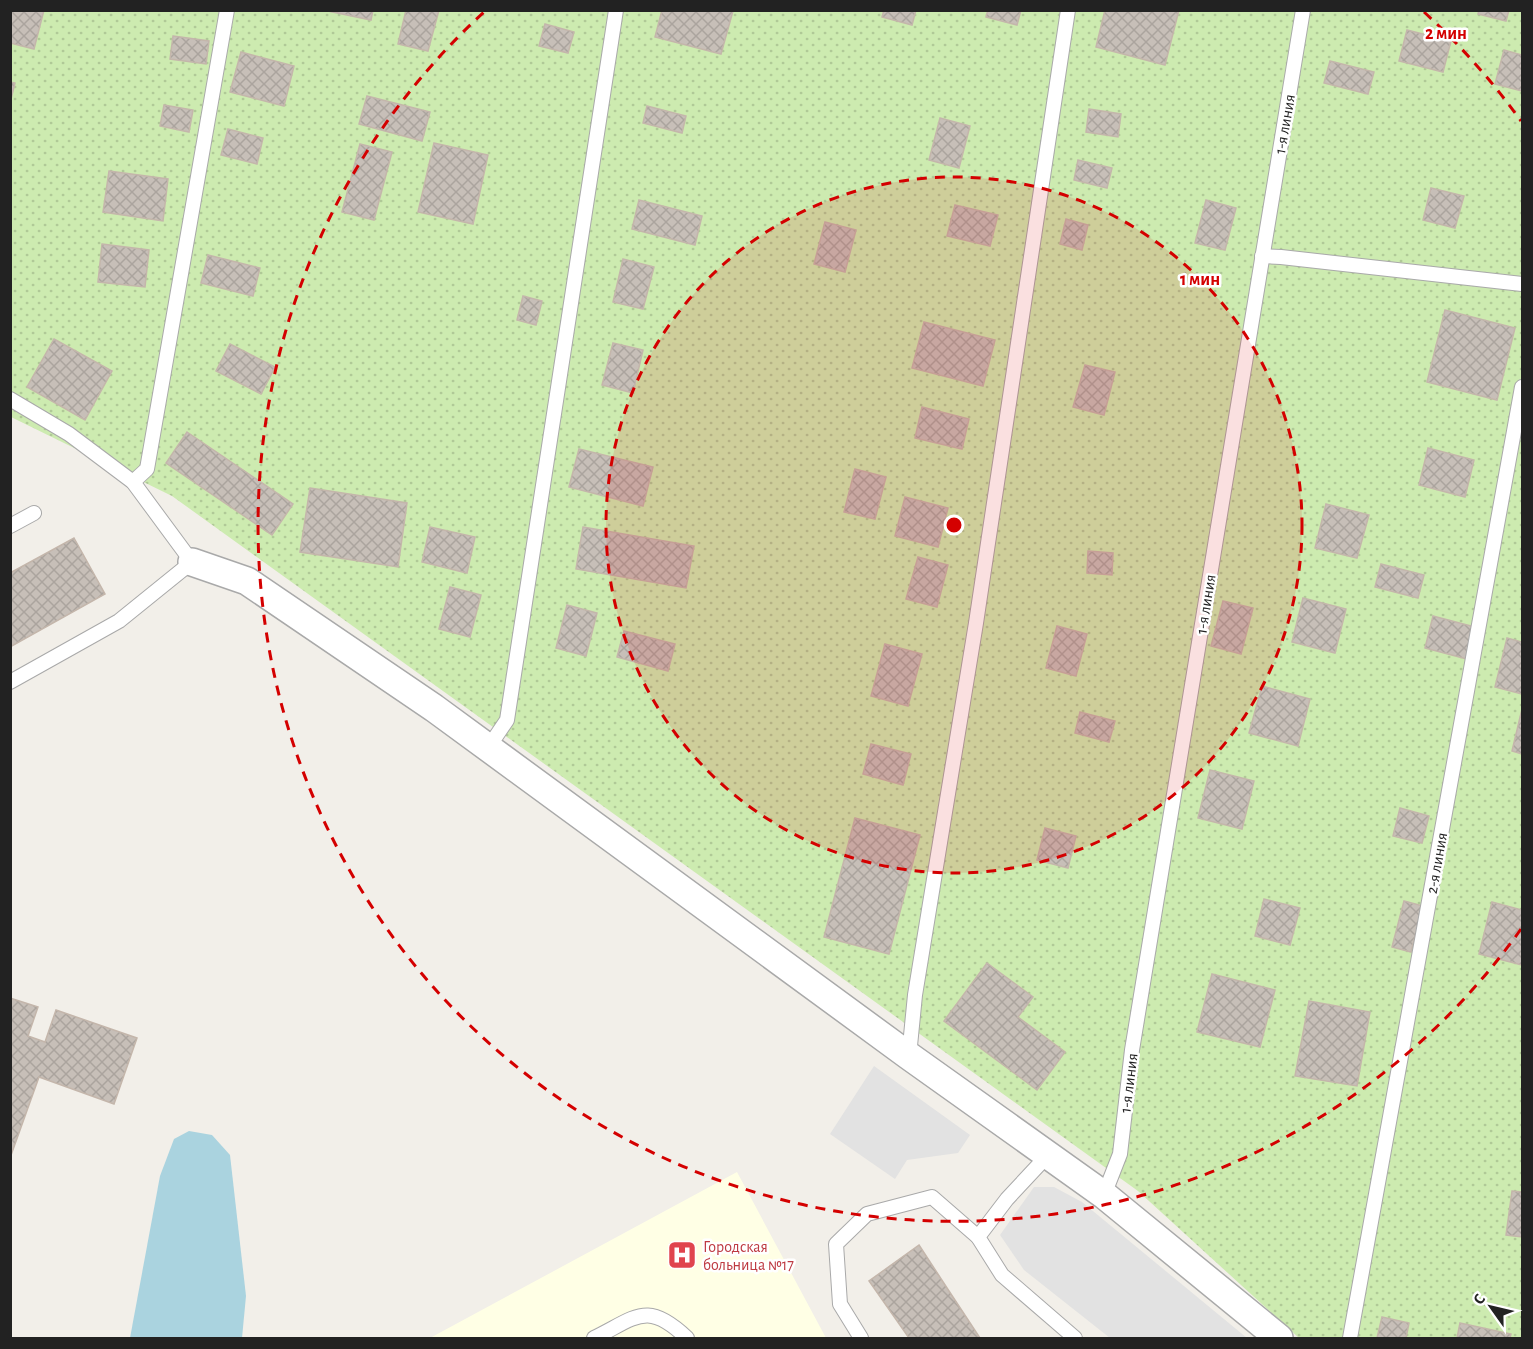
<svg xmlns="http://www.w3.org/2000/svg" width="1533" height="1349" font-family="'Alegreya Sans',sans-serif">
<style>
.education{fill:#ffffe5}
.garden{fill:url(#garden-dots)}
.parking{fill:#e2e2e2}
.water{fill:#aad3df}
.building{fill:url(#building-cross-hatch);stroke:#c4b6ab;stroke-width:1.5}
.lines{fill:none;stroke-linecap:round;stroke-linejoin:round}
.service-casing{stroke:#a9a9a9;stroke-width:16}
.minor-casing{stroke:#a9a9a9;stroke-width:30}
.service{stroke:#fff;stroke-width:14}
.minor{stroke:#fff;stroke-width:27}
.ring{fill:none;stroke:#d40000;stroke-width:3;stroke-dasharray:10 8}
.labels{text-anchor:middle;stroke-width:5;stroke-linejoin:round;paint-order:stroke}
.street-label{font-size:16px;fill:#222;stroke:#fff}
.health-label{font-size:16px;fill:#be3a42;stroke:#fff;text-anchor:start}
.centre{fill:#d40000;stroke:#fff;stroke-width:3}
.ring-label{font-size:18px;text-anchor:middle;font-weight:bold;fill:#d40000;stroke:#fff;stroke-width:5;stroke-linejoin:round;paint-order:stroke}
</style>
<defs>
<pattern id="garden-dots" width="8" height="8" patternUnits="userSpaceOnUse" patternTransform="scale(1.5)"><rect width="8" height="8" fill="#cdebb0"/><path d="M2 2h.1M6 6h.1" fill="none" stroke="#b0c997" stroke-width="1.8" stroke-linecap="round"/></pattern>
<pattern id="building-cross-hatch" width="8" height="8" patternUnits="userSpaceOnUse" patternTransform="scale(1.5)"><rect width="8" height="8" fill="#c7bfb8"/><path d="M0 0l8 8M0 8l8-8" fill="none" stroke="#aba49e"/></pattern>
</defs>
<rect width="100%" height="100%" fill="#f2efe9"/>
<!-- education -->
<polygon class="education" points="737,1172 826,1338 430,1338"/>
<!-- garden -->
<polygon class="garden" points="10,11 1522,11 1522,1338 1299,1338 1138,1191 172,496 11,417"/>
<!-- parking -->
<g class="parking">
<polygon points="874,1066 970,1135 958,1153 907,1160 895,1179 830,1134"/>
<polygon points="1034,1187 1054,1187 1082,1202 1247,1338 1110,1338 1024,1270 1000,1235"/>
</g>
<!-- water -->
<polygon class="water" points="189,1131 212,1135 230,1155 246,1296 242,1338 130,1338 160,1176 174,1139"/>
<!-- building -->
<g class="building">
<polygon points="10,10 44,10 34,49 10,43"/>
<polygon points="323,10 373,10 371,20"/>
<polygon points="406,10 439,10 428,51 398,44"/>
<polygon points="662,10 733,11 721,54 655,37"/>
<polygon points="884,10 916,10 912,25 882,17"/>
<polygon points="988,10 1021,10 1017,25 986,17"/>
<polygon points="1105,10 1179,10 1165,65 1096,47"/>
<polygon points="1479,10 1509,10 1506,21 1478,14"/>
<polygon points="545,24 574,32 568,53 539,46"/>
<polygon points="1407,30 1451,41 1443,72 1399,61"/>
<polygon points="173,36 209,41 206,64 170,59"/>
<polygon points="1504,50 1522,55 1522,91 1495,84"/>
<polygon points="241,52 294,66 284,106 230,92"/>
<polygon points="1330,61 1374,72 1368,94 1324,83"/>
<polygon points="10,82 15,83 10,103"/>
<polygon points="367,96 430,112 422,141 359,124"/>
<polygon points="164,105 193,110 189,132 160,126"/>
<polygon points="647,106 686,116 682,133 643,123"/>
<polygon points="1089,109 1121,114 1118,137 1086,132"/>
<polygon points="940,118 970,126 959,168 929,160"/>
<polygon points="228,129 263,138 257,164 221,155"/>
<polygon points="434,143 488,155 473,224 418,212"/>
<polygon points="360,144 392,152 374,220 342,212"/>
<polygon points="1078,160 1112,168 1107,188 1074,180"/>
<polygon points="109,171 168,179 163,221 103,212"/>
<polygon points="1431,188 1464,196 1455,228 1423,220"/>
<polygon points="639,200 702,216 695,245 632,229"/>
<polygon points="1206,200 1236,208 1225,250 1195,243"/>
<polygon points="955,205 998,215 990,246 947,236"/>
<polygon points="1066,219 1088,225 1082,250 1060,244"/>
<polygon points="825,222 856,230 845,272 814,264"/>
<polygon points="102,244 149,250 145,287 98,282"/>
<polygon points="208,255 260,268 253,296 201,283"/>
<polygon points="623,259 654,267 643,309 613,302"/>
<polygon points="523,296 542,301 536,325 517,320"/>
<polygon points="1445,310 1515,328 1497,400 1427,382"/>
<polygon points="924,322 995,340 983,386 912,368"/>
<polygon points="54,339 112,371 85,420 27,387"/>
<polygon points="613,343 643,350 633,393 602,385"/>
<polygon points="230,344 275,367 261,394 216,371"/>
<polygon points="1085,365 1115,372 1104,415 1073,407"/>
<polygon points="922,407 969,419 962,449 915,438"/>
<polygon points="187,432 293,504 272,535 166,463"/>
<polygon points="1428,448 1474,460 1465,497 1419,485"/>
<polygon points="579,449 653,467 643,506 569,487"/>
<polygon points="855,469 886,477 875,519 844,512"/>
<polygon points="310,488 407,503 398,567 300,552"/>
<polygon points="905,497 948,508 938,547 895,536"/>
<polygon points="1326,504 1369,515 1357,558 1315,548"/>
<polygon points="430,527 475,537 467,573 422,562"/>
<polygon points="583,527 694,546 686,588 576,569"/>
<polygon points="74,538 105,594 10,647 10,573"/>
<polygon points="1088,551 1113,553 1112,575 1087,573"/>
<polygon points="918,557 948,565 937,607 906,599"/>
<polygon points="1381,564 1424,575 1418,598 1375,587"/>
<polygon points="450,587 481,595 470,637 439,629"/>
<polygon points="1303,598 1346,609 1335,653 1292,642"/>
<polygon points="1223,601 1253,608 1241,654 1211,646"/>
<polygon points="567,605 597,613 586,656 556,648"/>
<polygon points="1433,616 1475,627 1467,659 1425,648"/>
<polygon points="1057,626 1087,634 1076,676 1046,668"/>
<polygon points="624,631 675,644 668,671 617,657"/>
<polygon points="1507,638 1522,642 1522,694 1495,687"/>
<polygon points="885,644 922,654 908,706 871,696"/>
<polygon points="1262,686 1310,699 1298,746 1249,733"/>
<polygon points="1522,709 1522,754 1512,751"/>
<polygon points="1080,712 1115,721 1109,742 1075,733"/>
<polygon points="871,744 911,754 903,785 863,774"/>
<polygon points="1210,770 1254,781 1242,829 1198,818"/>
<polygon points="1400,808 1429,816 1422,843 1393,836"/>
<polygon points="855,818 920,835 889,954 824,937"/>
<polygon points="1045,828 1076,836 1068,868 1037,860"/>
<polygon points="1264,899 1300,908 1290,945 1255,936"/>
<polygon points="1404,901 1423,906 1411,952 1392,947"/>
<polygon points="1492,902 1522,910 1522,965 1479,954"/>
<polygon points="987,963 1033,997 1018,1017 1065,1052 1037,1090 944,1021"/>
<polygon points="1212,974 1275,990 1260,1047 1197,1032"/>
<polygon points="10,998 38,1007 28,1036 45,1042 56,1010 137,1038 114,1104 39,1077 10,1158"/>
<polygon points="1309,1001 1370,1012 1357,1086 1295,1076"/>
<polygon points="1512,1191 1522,1192 1522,1237 1506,1235"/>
<polygon points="919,1245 949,1291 980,1338 909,1338 869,1281"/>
<polygon points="1382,1317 1409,1323 1406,1338 1377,1338"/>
<polygon points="1460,1323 1511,1334 1510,1338 1457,1338"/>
</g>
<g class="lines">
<!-- service casing -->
<g class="service-casing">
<g id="service">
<polyline points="1262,256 1281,257 1522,284"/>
<polyline points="10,399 69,434 133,482 192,562 119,621 10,682"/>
<polyline points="133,482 147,469 227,10"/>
<polyline points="10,526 34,513"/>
<polyline points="488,748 507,720 616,10"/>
<polyline points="909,1056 915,995 976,623 1068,10"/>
<polyline points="1048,1155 1007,1199 978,1237 1002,1275 1075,1338"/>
<polyline points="1104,1195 1120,1154 1132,1050 1303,10"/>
<path d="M594 1338C637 1317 647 1300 687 1338"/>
<polyline points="861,1338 840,1304 836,1244 867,1214 932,1197 978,1237"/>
<polyline points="1350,1338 1522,387"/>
</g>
</g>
<!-- minor casing -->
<g class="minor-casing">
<polyline id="minor" points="192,562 247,581 434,708 909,1056 1104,1195 1279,1338"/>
</g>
<!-- service -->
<use href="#service" class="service"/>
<!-- minor -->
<use href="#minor" class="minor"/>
</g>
<!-- distance rings -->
<circle cx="954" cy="525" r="348" fill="#d40000" fill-opacity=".12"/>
<g class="ring">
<circle cx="954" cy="525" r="348"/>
<path d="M1521 929A696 696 0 1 1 484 12M1424 12A696 696 0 0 1 1521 121"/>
</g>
<!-- icons -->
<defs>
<g id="hospital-square" transform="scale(1.5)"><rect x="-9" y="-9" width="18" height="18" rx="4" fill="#e0444e" stroke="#fff"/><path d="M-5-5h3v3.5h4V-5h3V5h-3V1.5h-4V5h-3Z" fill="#fff"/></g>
</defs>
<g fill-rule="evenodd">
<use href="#hospital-square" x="682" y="1255"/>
</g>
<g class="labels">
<!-- street labels -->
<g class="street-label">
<text transform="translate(1284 124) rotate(-80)" y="6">1-я линия</text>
<text transform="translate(1205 604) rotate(-81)" y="6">1-я линия</text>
<text transform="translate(1436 863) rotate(-80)" y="6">2-я линия</text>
<text transform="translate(1128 1083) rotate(-83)" y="6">1-я линия</text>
</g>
<!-- health labels -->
<g class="health-label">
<text x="703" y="1252">Городская<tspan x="703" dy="18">больница №17</tspan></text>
</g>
</g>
<circle cx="954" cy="525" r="9" class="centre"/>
<g class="ring-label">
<text x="1446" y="39">2 мин</text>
<text x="1200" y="285">1 мин</text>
</g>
<!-- border -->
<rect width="1533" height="1349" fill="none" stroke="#222222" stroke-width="24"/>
<!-- north arrow -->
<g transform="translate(1491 1307) rotate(304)" stroke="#ffffff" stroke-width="4.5" paint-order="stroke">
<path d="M0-4.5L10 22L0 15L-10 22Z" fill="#222222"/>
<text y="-9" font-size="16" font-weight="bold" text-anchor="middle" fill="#222222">С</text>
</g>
</svg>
